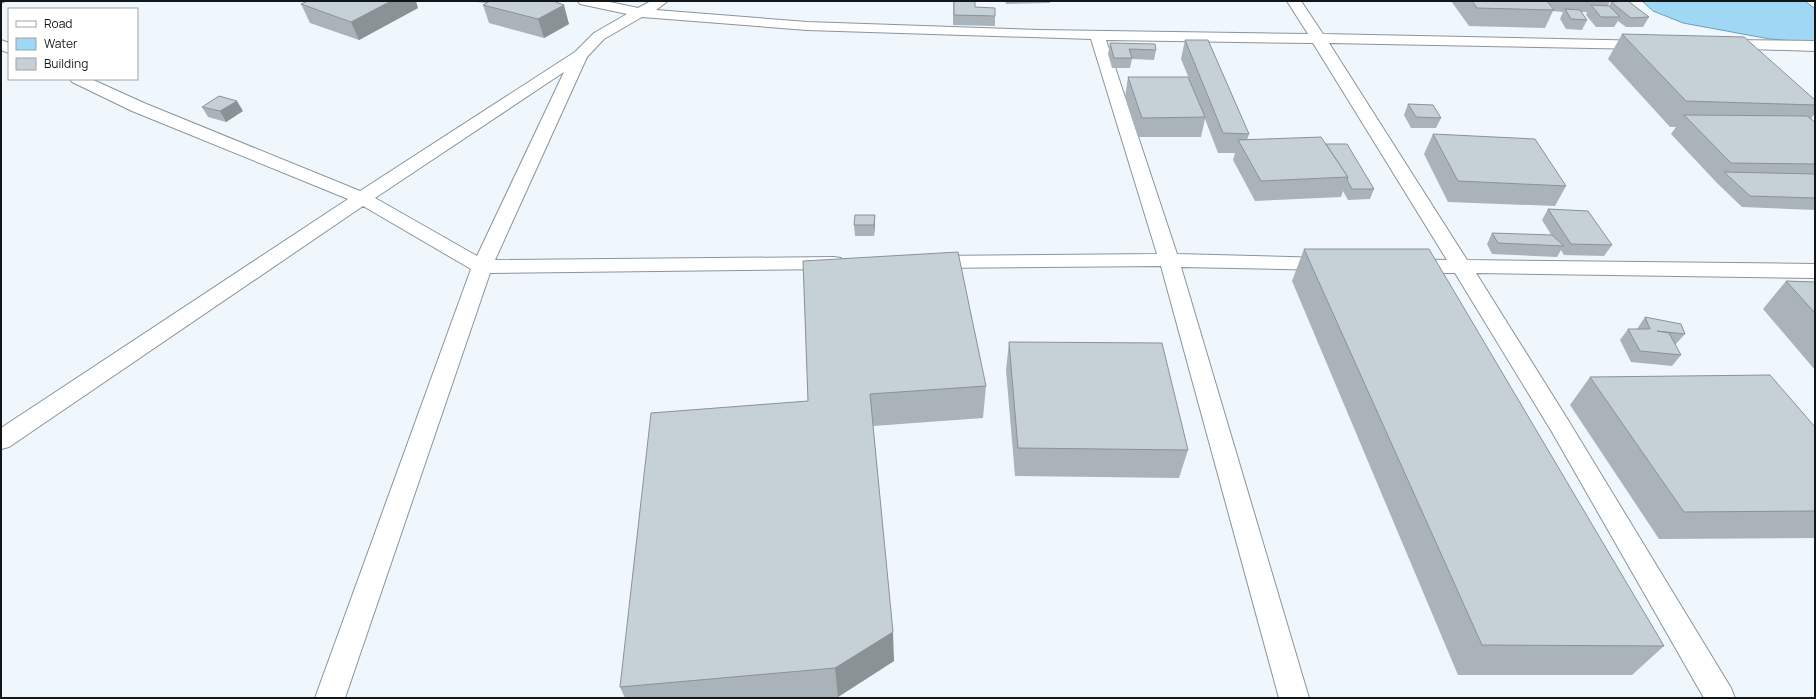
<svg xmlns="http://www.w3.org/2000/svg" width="1816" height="699" font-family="Manrope,sans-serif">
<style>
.water{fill:#a0d7f4;stroke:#769db2}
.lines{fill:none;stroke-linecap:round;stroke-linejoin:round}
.minor-casing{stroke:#8b949c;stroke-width:2}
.minor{fill:#fff;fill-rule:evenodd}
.wall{fill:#aab3b9}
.shaded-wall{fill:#8b9296}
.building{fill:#c6d0d7;stroke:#8b9296}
</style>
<rect width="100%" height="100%" fill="#eff7fd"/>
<!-- water -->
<polygon class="water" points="1642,1 1805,1 1815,9 1815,43 1770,39 1683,23 1653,11"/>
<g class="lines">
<!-- minor casing -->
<g class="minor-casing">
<g id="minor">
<path d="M578 1H605L638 8 651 1H668L656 10 807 22 1040 30 1308 34 1287 1H1301L1323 34 1651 41 1654 44 1651 47 1646 49 1329 43 1467 260 1815 264V278L1476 273 1568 420 1731 688 1735 698H1704L1552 432 1455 273H1410L1403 271 1400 266 1403 261 1410 259 1447 260 1313 43 1106 40 1177 254 1328 258 1335 259 1338 264 1335 269 1328 270 1181 267 1309 698H1279L1161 266 930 268 923 267 920 262 923 257 930 256 1157 254 1091 39 807 30 642 17 604 39 587 57 495 260 834 257 841 258 844 263 841 268 834 269 490 273 345 698H315L471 269 363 206 9 447 1 449V428L348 199 132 111 72 82 70 79H91L144 103 360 191 575 52 594 33 627 14 580 4ZM564 72 477 256 375 198Z"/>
<polygon points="1,40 9,43 9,53 1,50"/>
<polygon points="1723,40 1815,41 1815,51 1718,48 1715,45 1718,42"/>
</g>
</g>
<!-- minor -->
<use href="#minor" class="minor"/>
</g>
<!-- wall -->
<g class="wall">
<polygon points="476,1 553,1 569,24 544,38 489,23 483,5 486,3 476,2"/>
<polygon points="953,1 975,1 975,7 995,16 995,26 953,25"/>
<polygon points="1005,1 1050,1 1050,3 1006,4"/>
<polygon points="1451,1 1610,1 1608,6 1609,6 1611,2 1649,17 1643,27 1626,27 1618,21 1614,27 1596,27 1586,15 1587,12 1581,12 1587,20 1582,30 1566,29 1560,19 1563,12 1553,11 1545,28 1469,26"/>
<polygon points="301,4 418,8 359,40 310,23"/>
<polygon points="1622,34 1815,100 1815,113 1811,119 1815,122 1815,210 1742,207 1717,183 1671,134 1676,127 1670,127 1608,59"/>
<polygon points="1185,40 1249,134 1247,140 1326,145 1374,189 1370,199 1348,200 1343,191 1341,197 1255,201 1233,160 1235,153 1218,153 1205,119 1201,137 1138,137 1125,97 1128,77 1190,81 1181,59"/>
<polygon points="1110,43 1156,50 1154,60 1132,59 1130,68 1112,68 1108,54"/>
<polygon points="1408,104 1441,118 1436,128 1411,128 1404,115"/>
<polygon points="202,107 243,111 226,122 208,117"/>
<polygon points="1433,134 1566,186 1555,206 1448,202 1424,154"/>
<polygon points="1548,209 1612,245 1604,256 1564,255 1561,250 1557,257 1492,254 1487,244 1492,233 1552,236 1542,220"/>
<polygon points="875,215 874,236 855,236 854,225"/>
<polygon points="1304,249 1664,646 1632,675 1458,675 1292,281"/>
<polygon points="803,261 986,386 983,418 873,426 894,661 838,697 822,698 625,698 620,687 808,401"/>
<polygon points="1786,281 1815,282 1815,370 1763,309"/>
<polygon points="1645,317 1685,334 1675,345 1681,355 1672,366 1631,362 1620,340 1628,329 1637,329"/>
<polygon points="1009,342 1188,450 1179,478 1015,476 1006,370"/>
<polygon points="1590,377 1815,427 1815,538 1659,539 1570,405"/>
</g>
<!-- shaded-wall -->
<g class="shaded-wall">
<polygon points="1,1 8,1 1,4"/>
<polygon points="391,1 416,1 418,8 359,40 351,22"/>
<polygon points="564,5 569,24 544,38 538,19"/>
<polygon points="237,101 243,111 226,122 220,111"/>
<polygon points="875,215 875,226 874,236 874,225"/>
<polygon points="893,632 894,661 838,697 835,668"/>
</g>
<!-- building -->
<g class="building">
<polygon points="308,1 391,1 351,22 301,4"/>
<polygon points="490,1 553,1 564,5 538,19 483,5"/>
<polygon points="954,1 975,1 975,7 995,8 995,16 954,15"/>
<polygon points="1472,1 1547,1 1554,10 1477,8"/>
<polygon points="1628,1 1649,17 1631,18 1611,2"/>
<polygon points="1591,5 1609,6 1620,17 1601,17"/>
<polygon points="1565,9 1580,10 1587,20 1571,19"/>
<polygon points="1622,34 1744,37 1815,100 1815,105 1686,101"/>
<polygon points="1185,40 1208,40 1249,134 1223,133"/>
<polygon points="1110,43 1155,44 1156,50 1129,49 1132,58 1114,58"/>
<polygon points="1128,77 1188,77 1205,117 1142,118"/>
<polygon points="219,96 237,101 220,111 202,107"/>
<polygon points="1408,104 1433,105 1441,118 1416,117"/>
<polygon points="1684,115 1807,116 1815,122 1815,164 1731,163"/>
<polygon points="1433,134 1535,139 1566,186 1458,181"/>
<polygon points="1321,137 1348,177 1261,181 1238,140"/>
<polygon points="1326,144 1347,144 1374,189 1352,189 1347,180 1348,177"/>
<polygon points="1724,172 1815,174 1815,198 1750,196"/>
<polygon points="1548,209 1588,211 1612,245 1571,244"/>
<polygon points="855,215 875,215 874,225 854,225"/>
<polygon points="1492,233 1552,235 1564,246 1498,243"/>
<polygon points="1304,249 1429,249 1664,646 1482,645"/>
<polygon points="958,252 986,386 870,394 893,632 835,668 620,687 651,413 808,401 803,261"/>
<polygon points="1786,281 1815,282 1815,313"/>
<polygon points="1645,317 1681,324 1685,334 1657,331 1669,333 1681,355 1640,351 1628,329 1650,329"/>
<polygon points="1009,342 1162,343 1188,450 1018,448"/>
<polygon points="1770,375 1815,427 1815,511 1684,512 1590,377"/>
</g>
<!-- border -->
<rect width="1816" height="699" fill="none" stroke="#131619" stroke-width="4"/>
<!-- legend -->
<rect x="8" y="8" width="130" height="72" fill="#ffffff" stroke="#a1a2a3"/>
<rect x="16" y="21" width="20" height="6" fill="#ffffff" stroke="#a1a2a3"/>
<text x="44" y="28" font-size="12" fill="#131619">Road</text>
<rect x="16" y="38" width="20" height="12" fill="#a0d7f4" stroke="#a1a2a3"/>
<text x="44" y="48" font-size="12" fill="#131619">Water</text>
<rect x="16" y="58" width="20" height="12" fill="#c6d0d7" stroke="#a1a2a3"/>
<text x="44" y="68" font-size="12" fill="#131619">Building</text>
</svg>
